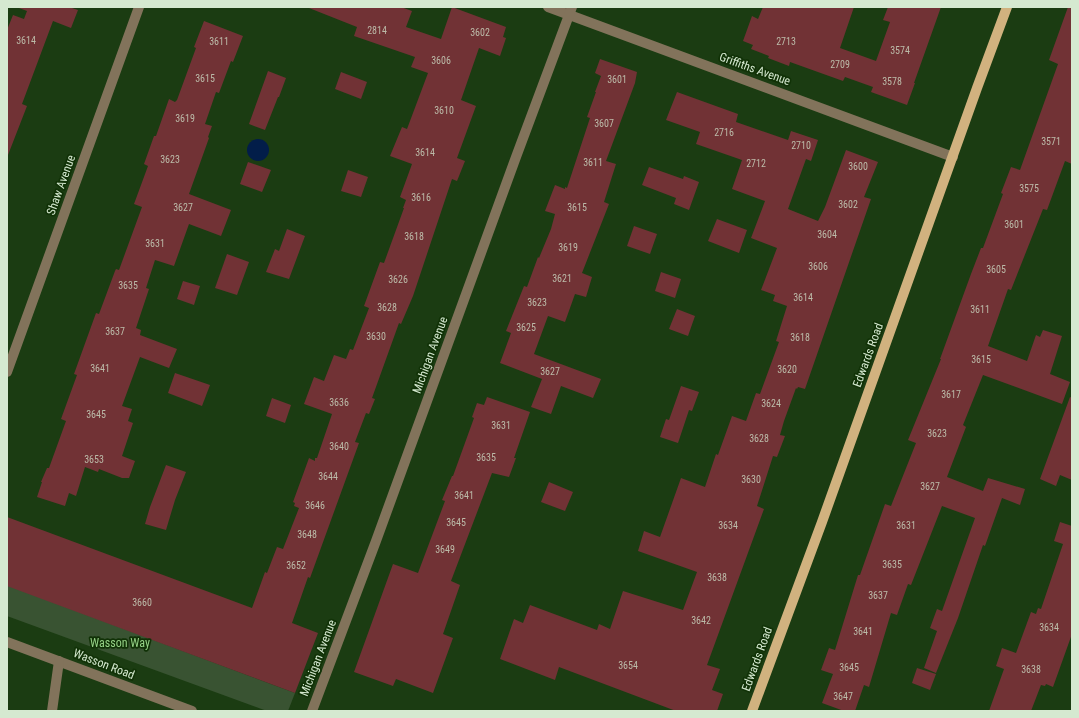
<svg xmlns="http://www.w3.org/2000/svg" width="1079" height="718" font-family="'Roboto Condensed',sans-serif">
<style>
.green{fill:#395332}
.water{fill:#021d49}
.building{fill:#713235}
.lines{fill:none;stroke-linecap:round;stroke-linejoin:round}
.minor{stroke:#82735b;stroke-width:10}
.major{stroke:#d1b27f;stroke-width:10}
.labels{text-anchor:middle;stroke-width:3.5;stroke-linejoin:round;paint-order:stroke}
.number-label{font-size:10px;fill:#bcbba9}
.street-label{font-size:12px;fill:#d5e9d0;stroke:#113207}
.park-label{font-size:12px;fill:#95d186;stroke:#113207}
</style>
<rect width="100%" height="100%" fill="#1b3c12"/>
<!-- green -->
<polygon class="green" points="7,585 295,693 288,711 267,711 7,616"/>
<!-- water -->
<circle class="water" cx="258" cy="150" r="11"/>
<!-- building -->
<g class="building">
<polygon points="20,7 69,7 78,10 71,28 53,21 22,104 27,106 8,155 7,30 13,15 24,19 27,11 19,8"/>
<polygon points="309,7 401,7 412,11 406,27 441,39 452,7 506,27 503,37 506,38 500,56 479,48 461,100 476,106 457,158 465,161 457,181 452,179 413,296 401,324 399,323 372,398 375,399 369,414 366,413 355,442 359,443 310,578 308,577 292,623 318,633 295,693 7,586 7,517 252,608 265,572 267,573 277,547 283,549 299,508 294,506 295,503 293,502 309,458 315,461 315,458 317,458 332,414 304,404 314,377 324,381 334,355 346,359 350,349 353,350 369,308 364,306 380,262 384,263 404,208 403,208 406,200 400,197 412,164 390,156 402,127 407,129 428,73 411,67 415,57 354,36 357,27 309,8"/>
<polygon points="763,7 854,7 840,48 876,61 890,22 883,20 888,7 941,7 914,83 915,83 907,105 871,92 873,87 845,77 843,81 790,62 789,66 768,58 769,56 751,49 753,45 743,41 752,16 758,19"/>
<polygon points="1068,7 1072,7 1072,164 1065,161 1047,210 1043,209 1011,290 1008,289 988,346 1027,361 1036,335 1040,337 1043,330 1062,336 1050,374 1070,382 1062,404 983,375 963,425 966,427 947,477 983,491 988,478 1025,489 1020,505 1002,498 985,546 983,545 958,618 936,673 924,668 937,631 930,628 937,609 942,611 975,518 942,506 911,585 908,584 897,615 891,613 869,687 864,685 855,711 844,711 822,703 833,674 821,670 829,648 835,650 858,575 860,575 885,504 891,506 916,443 908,440 941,359 940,359 971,274 981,248 983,248 1003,194 1001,193 1011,167 1020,170 1058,64 1049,60"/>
<polygon points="204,21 243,36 233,62 231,61 219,93 216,92 205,124 212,126 208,137 209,138 189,194 231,210 221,236 189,224 174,266 155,260 146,288 149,289 136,328 141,330 140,335 177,349 169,368 140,357 122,406 132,409 128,421 133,423 122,456 135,461 129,478 122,478 99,469 98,472 85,467 76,496 69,493 65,506 37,497 42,482 41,482 47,468 49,468 66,421 61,419 77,375 74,374 96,313 99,314 115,271 116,269 119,270 142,207 134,204 148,166 144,164 154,136 156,136 169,99 175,102 177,100 196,48 194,47"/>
<polygon points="600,59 637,72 635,83 606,161 616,164 604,202 609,204 582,273 592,277 586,297 575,294 565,322 548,316 534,354 601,379 593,398 561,386 551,414 531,407 542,379 500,363 511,333 506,331 524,286 527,287 538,257 539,258 551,229 555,214 545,211 555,185 565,189 565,187 567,188 590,118 587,117 596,92 595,92 601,76 595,73"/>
<polygon points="268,71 286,78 279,97 278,97 265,130 249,124"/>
<polygon points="341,72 367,82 361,99 335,89"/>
<polygon points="677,92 738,114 736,122 788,140 791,131 818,140 811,161 806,159 788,209 818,221 825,207 846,150 878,162 864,197 871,199 805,389 798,387 797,389 796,388 784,421 780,435 785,436 777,457 773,456 757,506 764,509 707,665 720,669 712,690 723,694 717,711 676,711 559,667 555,680 500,659 514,619 523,623 530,605 597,630 599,624 610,629 623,591 683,610 697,572 638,551 644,531 660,537 681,478 705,487 716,454 718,455 732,416 746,421 756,393 760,394 779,342 776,341 787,306 773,301 775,295 761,290 777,248 751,238 765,201 732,189 742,160 696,144 700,132 666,120"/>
<polygon points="248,162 271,170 262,192 240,184"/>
<polygon points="649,167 683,179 684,176 699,182 689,210 674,204 676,198 642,185"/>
<polygon points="348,170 368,177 361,197 341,191"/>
<polygon points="717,219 747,230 739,253 708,241"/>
<polygon points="634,226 657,234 650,254 627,246"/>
<polygon points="287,229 305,236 289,279 266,272 275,249 279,251"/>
<polygon points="227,254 249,262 237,295 215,288"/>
<polygon points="661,272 681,279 675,298 655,291"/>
<polygon points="183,281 200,286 194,305 177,299"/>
<polygon points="677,309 695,316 688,336 669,329"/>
<polygon points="175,373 210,385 202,406 168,393"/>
<polygon points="681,386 699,392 692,411 689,410 678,443 660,437 666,419 669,420"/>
<polygon points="487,397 530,412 514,458 516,458 509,477 492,473 451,581 460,585 443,634 453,638 433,693 396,679 393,686 354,672 393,564 418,573 445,501 442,500 452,476 453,476 474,418 472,417 477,403 484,405"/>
<polygon points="1070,397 1072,398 1072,480 1060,475 1056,486 1040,479"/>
<polygon points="272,398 291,405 285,423 266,416"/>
<polygon points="166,465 186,472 175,500 166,530 145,524 150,507"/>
<polygon points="549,482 573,492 565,511 541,502"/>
<polygon points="1060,522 1072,526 1072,634 1053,687 1046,684 1045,686 1041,685 1031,711 989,711 1004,669 996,666 1002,648 1016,653 1031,612 1036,614 1038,608 1041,609 1063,544 1054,541"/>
<polygon points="917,668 936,674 930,690 912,683"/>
</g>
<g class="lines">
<!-- minor -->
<g class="minor">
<polyline points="548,7 953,157"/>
<polyline points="7,372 139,7"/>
<polyline points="7,642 192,711"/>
<polyline points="52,711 59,661"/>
<polyline points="312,711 376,541 516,157 572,7"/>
</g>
<!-- major -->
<polyline class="major" points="752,711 822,522 977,88 1007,7"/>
</g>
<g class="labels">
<!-- number labels -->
<g class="number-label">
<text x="377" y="34">2814</text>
<text x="480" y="36">3602</text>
<text x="26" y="44">3614</text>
<text x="219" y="45">3611</text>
<text x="786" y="45">2713</text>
<text x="900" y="54">3574</text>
<text x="441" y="64">3606</text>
<text x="840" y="68">2709</text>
<text x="205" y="82">3615</text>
<text x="617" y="83">3601</text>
<text x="892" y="85">3578</text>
<text x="444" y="114">3610</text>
<text x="185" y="122">3619</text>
<text x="604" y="127">3607</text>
<text x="724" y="136">2716</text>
<text x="1051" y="145">3571</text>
<text x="801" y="149">2710</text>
<text x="425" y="156">3614</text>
<text x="170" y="163">3623</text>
<text x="593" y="166">3611</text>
<text x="756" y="167">2712</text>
<text x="858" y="170">3600</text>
<text x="1029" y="192">3575</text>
<text x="421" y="201">3616</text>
<text x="848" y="208">3602</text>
<text x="183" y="211">3627</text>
<text x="577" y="211">3615</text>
<text x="1014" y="228">3601</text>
<text x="827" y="238">3604</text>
<text x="414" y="240">3618</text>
<text x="155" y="247">3631</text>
<text x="568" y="251">3619</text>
<text x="818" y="270">3606</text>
<text x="996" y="273">3605</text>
<text x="562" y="282">3621</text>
<text x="398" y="283">3626</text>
<text x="128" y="289">3635</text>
<text x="803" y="301">3614</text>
<text x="537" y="306">3623</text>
<text x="387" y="311">3628</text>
<text x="980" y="313">3611</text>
<text x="526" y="331">3625</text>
<text x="115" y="335">3637</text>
<text x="376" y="340">3630</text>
<text x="800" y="341">3618</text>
<text x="981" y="363">3615</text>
<text x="100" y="372">3641</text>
<text x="787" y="373">3620</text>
<text x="550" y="375">3627</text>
<text x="951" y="398">3617</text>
<text x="339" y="406">3636</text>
<text x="771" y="407">3624</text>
<text x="96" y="418">3645</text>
<text x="501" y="429">3631</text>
<text x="937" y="437">3623</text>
<text x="759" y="442">3628</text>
<text x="339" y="450">3640</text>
<text x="486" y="461">3635</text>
<text x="94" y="463">3653</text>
<text x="328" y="480">3644</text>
<text x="751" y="483">3630</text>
<text x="930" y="490">3627</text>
<text x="464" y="499">3641</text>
<text x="315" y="509">3646</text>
<text x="456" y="526">3645</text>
<text x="728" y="529">3634</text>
<text x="906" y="529">3631</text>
<text x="307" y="538">3648</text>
<text x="445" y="553">3649</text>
<text x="892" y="568">3635</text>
<text x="296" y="569">3652</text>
<text x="717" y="581">3638</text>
<text x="878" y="599">3637</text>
<text x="142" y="606">3660</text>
<text x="701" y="624">3642</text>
<text x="1049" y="631">3634</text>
<text x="863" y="635">3641</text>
<text x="628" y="669">3654</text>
<text x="849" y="671">3645</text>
<text x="1031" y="673">3638</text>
<text x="843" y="700">3647</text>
</g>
<!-- street labels -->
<g class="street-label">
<text transform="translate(755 69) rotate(20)" y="4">Griffiths Avenue</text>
<text transform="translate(61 185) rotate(-70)" y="4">Shaw Avenue</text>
<text transform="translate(430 355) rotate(-70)" y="4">Michigan Avenue</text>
<text transform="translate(868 355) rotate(-70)" y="4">Edwards Road</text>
<text transform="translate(318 658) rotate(-69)" y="4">Michigan Avenue</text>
<text transform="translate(757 659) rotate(-70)" y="4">Edwards Road</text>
<text transform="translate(104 664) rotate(21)" y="4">Wasson Road</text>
</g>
<!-- park labels -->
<g class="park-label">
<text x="120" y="647">Wasson Way</text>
</g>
</g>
<!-- border -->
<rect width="1079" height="718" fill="none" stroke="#d5e9d0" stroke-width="16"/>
</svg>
